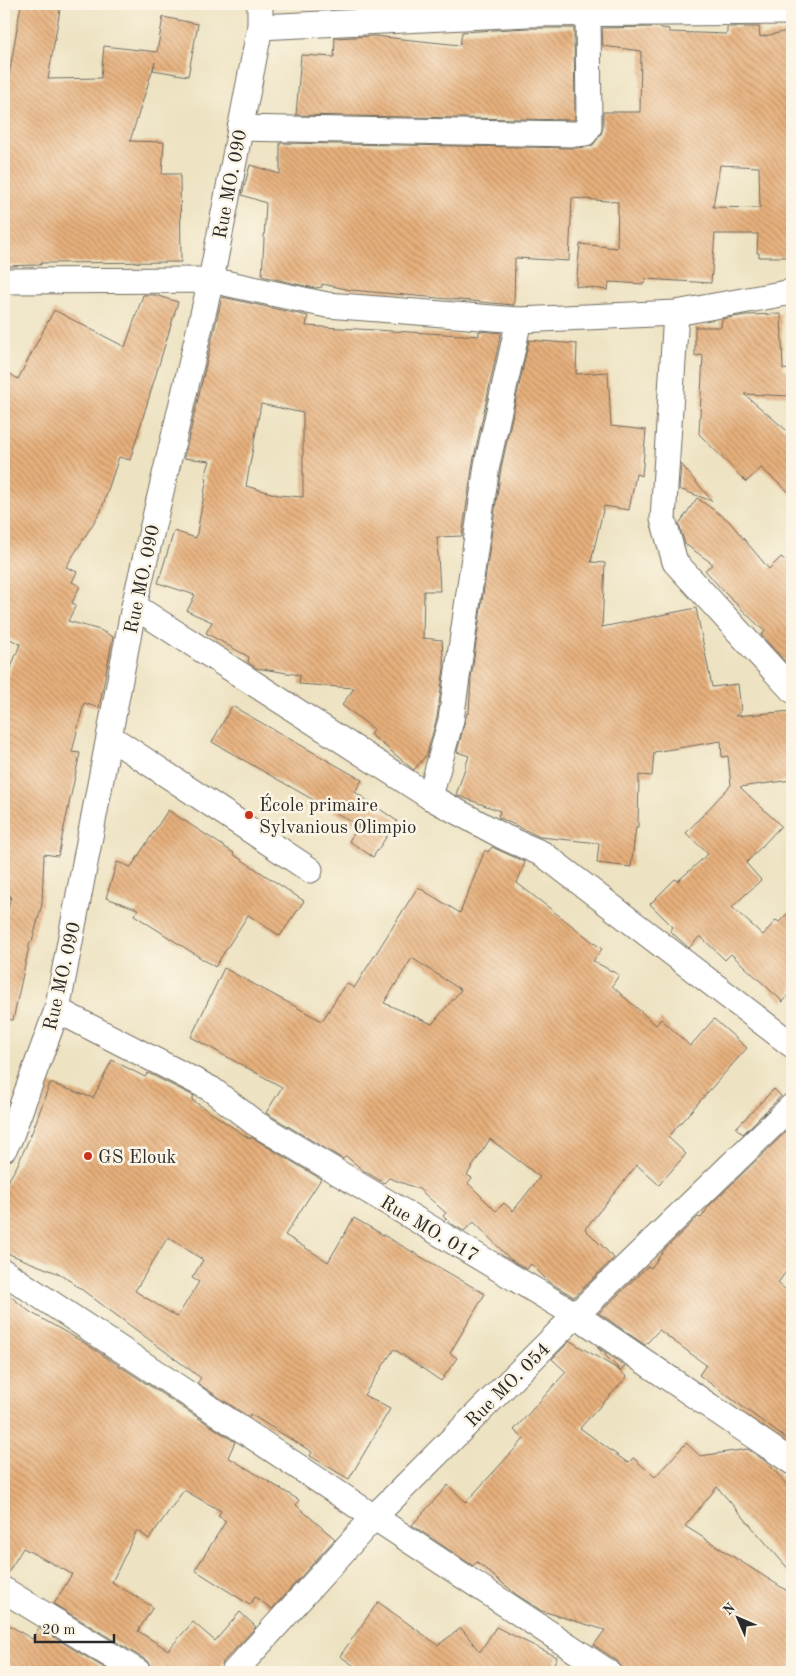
<svg xmlns="http://www.w3.org/2000/svg" width="796" height="1676" font-family="'Old Standard TT',serif">
<style>
.building{fill:url(#building-back-hatch);fill-rule:evenodd}
.lines{fill:none;stroke-linecap:round;stroke-linejoin:round}
.minor-casing{stroke:#6f6b60;stroke-width:27}
.minor{stroke:#fff;stroke-width:25}
.poi-dot{fill:#c8321e;stroke:#fcf5e5;stroke-width:2}
.labels{text-anchor:middle;stroke-width:5;stroke-linejoin:round;paint-order:stroke}
.street-label{font-size:19px;fill:#2b2b2b;stroke:#fcf5e5}
.poi-label{font-size:19px;fill:#2b2b2b;stroke:#fcf5e5;text-anchor:start}
</style>
<defs>
<pattern id="building-back-hatch" width="6" height="6" patternUnits="userSpaceOnUse" patternTransform="scale(1.25)"><rect width="6" height="6" fill="#e7b07c"/><path d="M-1 5l2 2M0 0l6 6M5-1l2 2" fill="none" stroke="#bb8f66"/></pattern>
</defs>
<rect width="100%" height="100%" fill="#fcf5e5"/>
<filter id="ink" filterUnits="userSpaceOnUse"><feTurbulence type="fractalNoise" baseFrequency=".02" numOctaves="2"/><feDisplacementMap in="SourceGraphic" scale="10" xChannelSelector="R" yChannelSelector="G"/><feConvolveMatrix kernelMatrix="1 2 1 2 8 2 1 2 1" color-interpolation-filters="sRGB"/></filter>
<filter id="wash" filterUnits="userSpaceOnUse"><feTurbulence type="fractalNoise" baseFrequency=".0096" numOctaves="4" result="noise"/><feDisplacementMap in="SourceGraphic" scale="20" xChannelSelector="R" yChannelSelector="G"/><feGaussianBlur stdDeviation="1.12" result="paint"/><feColorMatrix in="noise" values="0 0 0 0 0 0 0 0 0 0 0 0 0 0 0 0 0 1.4 0 .05"/><feComposite in="paint" operator="in"/></filter>
<g filter="url(#wash)">
<rect width="100%" height="100%" fill="#ede2c1"/>
<g id="blocks">
<!-- building -->
<g class="building">
<polygon points="21,4 61,4 48,79 101,78 104,46 157,52 163,17 198,24 188,76 153,70 155,62 130,141 164,142 162,174 180,174 181,262 41,263 41,265 4,266 4,176 7,176 7,88"/>
<path d="M654 27 669 29V32L727 34V27H759L760 37 792 30V257H759V253H757L758 234H715L711 283 645 279 644 284 609 282 608 290 576 286 580 244 617 248 618 202 572 198 569 261 515 258 514 305 351 290 322 284V287L314 288 262 276 266 203 242 195 250 165 280 174V143L576 148 587 147 593 145 601 134 603 127V112H640L641 51 603 46 602 28ZM720 165 759 167 760 208 713 207Z"/>
<polygon points="528,28 574,28 575,120 296,115 301,55 334,57 335,38 374,36 460,45 462,32"/>
<polygon points="143,295 155,295 178,302 130,460 119,457 101,511 66,567 77,572 72,582 80,586 72,603 76,605 68,621 100,630 113,637 99,708 84,703 72,752 80,753 58,856 44,854 42,904 32,942 30,942 13,1020 4,1019 4,928 11,896 6,896 9,846 4,845 4,686 20,644 4,636 4,370 18,379 54,310 125,347"/>
<path d="M222 297 308 316 306 326 479 336V331L501 333 473 462 462 536 437 537 440 591H424L423 638 442 640 444 668 437 717 427 754 414 770 370 734 374 729 342 705 354 688 299 684 300 675 256 668 248 662 249 657 206 633 212 622 187 611 195 595 158 583 174 531 196 538 207 478 205 477 210 461 184 458ZM261 404 303 413V497L278 495 246 486Z"/>
<polygon points="781,314 783,369 792,370 791,396 744,394 792,435 792,495 761,468 746,482 699,434 703,355 695,356 695,327 721,327 722,319 746,315"/>
<polygon points="529,340 577,344 576,374 608,372 611,426 646,430 642,476 636,474 629,510 604,506 591,562 605,563 602,627 696,608 712,687 738,684 741,711 735,716 792,711 792,780 740,787 781,826 746,863 761,880 732,907 763,935 776,920 779,922 792,909 792,991 783,1002 731,954 725,960 700,936 689,948 670,931 673,927 650,904 675,879 678,881 708,854 686,833 731,785 728,756 722,757 721,741 654,752 652,776 639,775 638,827 636,827 631,867 597,863 599,843 540,837 498,817 500,811 456,795 469,756 457,752 467,713 469,713 471,679 501,468"/>
<polygon points="681,464 712,501 679,489"/>
<polygon points="697,498 728,520 769,569 781,557 792,565 792,669 761,635 765,632 724,592 705,570 713,564 685,544 679,524"/>
<polygon points="232,706 362,780 355,792 397,821 373,857 349,841 359,826 212,742"/>
<polygon points="168,810 234,853 233,854 304,901 280,936 248,915 215,967 134,915 138,909 106,898 117,862 131,867"/>
<path d="M492 847 525 862 517 883 602 949 593 961 619 975 612 986 656 1025 661 1019 690 1046 714 1019 747 1048 668 1137 686 1154 659 1185 637 1165 585 1229 614 1258 574 1297 549 1282 531 1264 527 1269 510 1259 474 1222 464 1231 450 1223 443 1216 446 1213 419 1189 389 1178 384 1183 364 1171 346 1156 343 1159 266 1113 282 1087 191 1037 224 968 322 1021 346 983 354 988 418 887 460 913 485 850 488 852ZM412 958 461 990 432 1024 384 1003ZM490 1139 540 1177 513 1211 504 1203 496 1211 468 1183 472 1178 467 1175Z"/>
<path d="M112 1060 145 1077 148 1073 194 1096 192 1100 250 1139 251 1137 321 1179 285 1235 328 1262 354 1218 485 1294 450 1353 457 1358 441 1381 394 1349 364 1395 390 1409 349 1479 310 1456 312 1452 250 1414 249 1417 197 1383 201 1378 62 1275 4 1252V1188L17 1166 33 1130 50 1083 93 1098ZM168 1237 203 1260 192 1278 199 1282 177 1317 135 1291Z"/>
<polygon points="774,1089 781,1096 743,1134 736,1128"/>
<polygon points="792,1126 792,1263 778,1283 792,1295 792,1443 699,1375 706,1365 659,1330 645,1345 599,1313 648,1266 651,1268 665,1249 698,1217 701,1218 709,1206"/>
<polygon points="4,1291 30,1312 83,1342 235,1442 228,1457 299,1500 296,1505 335,1539 272,1609 255,1597 250,1605 195,1570 226,1521 218,1516 221,1511 184,1490 149,1539 137,1530 112,1582 153,1607 138,1631 168,1650 193,1622 215,1641 240,1612 256,1627 223,1662 220,1672 152,1672 150,1665 146,1660 54,1604 72,1574 23,1548 6,1576 4,1576"/>
<polygon points="570,1341 616,1368 627,1377 580,1428 628,1463 633,1458 655,1477 686,1443 700,1456 748,1449 768,1463 792,1491 792,1573 717,1487 685,1526 792,1594 792,1672 622,1672 621,1666 616,1660 594,1645 605,1630 542,1611 517,1595 477,1562 473,1566 412,1525 448,1485 466,1502 524,1439 514,1430 566,1372 552,1359"/>
<polygon points="596,1346 625,1366 621,1371"/>
<polygon points="378,1602 438,1645 461,1628 480,1652 496,1627 557,1657 550,1672 363,1672 340,1656"/>
<polygon points="4,1622 32,1639 39,1628 111,1672 4,1672"/>
</g>
</g>
</g>
<g filter="url(#ink)">
<use href="#blocks" fill-opacity="0" stroke="#6f6b60" stroke-width="1"/>
<g class="lines">
<!-- minor casing -->
<g class="minor-casing">
<g id="minor">
<polyline points="260,27 528,14 792,12"/>
<polyline points="240,128 576,134 585,133 589,127 588,14"/>
<polyline points="4,281 211,280 327,305 519,320 676,313 792,292"/>
<polyline points="676,313 663,519 675,562 792,690"/>
<polyline points="134,606 430,797 506,838 543,854 792,1045"/>
<polyline points="110,737 310,870"/>
<polyline points="430,797 451,720 487,465 519,320"/>
<polyline points="57,1010 211,1089 255,1123 576,1315 792,1462"/>
<polyline points="4,1149 10,1138 57,1010 134,606 211,280 260,27 260,4"/>
<polyline points="4,1272 608,1672"/>
<polyline points="4,1590 138,1672"/>
<polyline points="234,1672 375,1516 576,1315 792,1106"/>
</g>
</g>
<!-- minor -->
<use href="#minor" class="minor"/>
</g>
</g>
<!-- markers -->
<g class="poi-dot">
<circle cx="249" cy="815" r="5"/>
<circle cx="88" cy="1156" r="5"/>
</g>
<g class="labels">
<!-- street labels -->
<g class="street-label">
<text transform="translate(229 184) rotate(-79)" y="7">Rue MO. 090</text>
<text transform="translate(141 579) rotate(-78)" y="7">Rue MO. 090</text>
<text transform="translate(61 976) rotate(-77)" y="7">Rue MO. 090</text>
<text transform="translate(430 1228) rotate(31)" y="7">Rue MO. 017</text>
<text transform="translate(507 1384) rotate(-45)" y="7">Rue MO. 054</text>
</g>
<!-- poi labels -->
<g class="poi-label">
<text x="259" y="811">École primaire<tspan x="259" dy="22">Sylvanious Olimpio</tspan></text>
<text x="98" y="1163">GS Elouk</text>
</g>
</g>
<!-- margin -->
<rect width="796" height="1676" fill="none" stroke="#fcf5e5" stroke-width="20"/>
<!-- north arrow -->
<g transform="translate(738 1618) rotate(315)" stroke="#fcf5e5" stroke-width="4" paint-order="stroke">
<path d="M0-4L9 19L0 12L-9 19Z" fill="#2b2b2b"/>
<text y="-8" font-size="14" font-weight="bold" text-anchor="middle" fill="#2b2b2b">N</text>
</g>
<!-- scale -->
<path d="M35 1634v8h79v-8" fill="none" stroke="#2b2b2b" stroke-width="2.5"/>
<text x="42" y="1634" font-size="15" fill="#2b2b2b" stroke="#fcf5e5" stroke-width="4" paint-order="stroke">20 m</text>
</svg>
